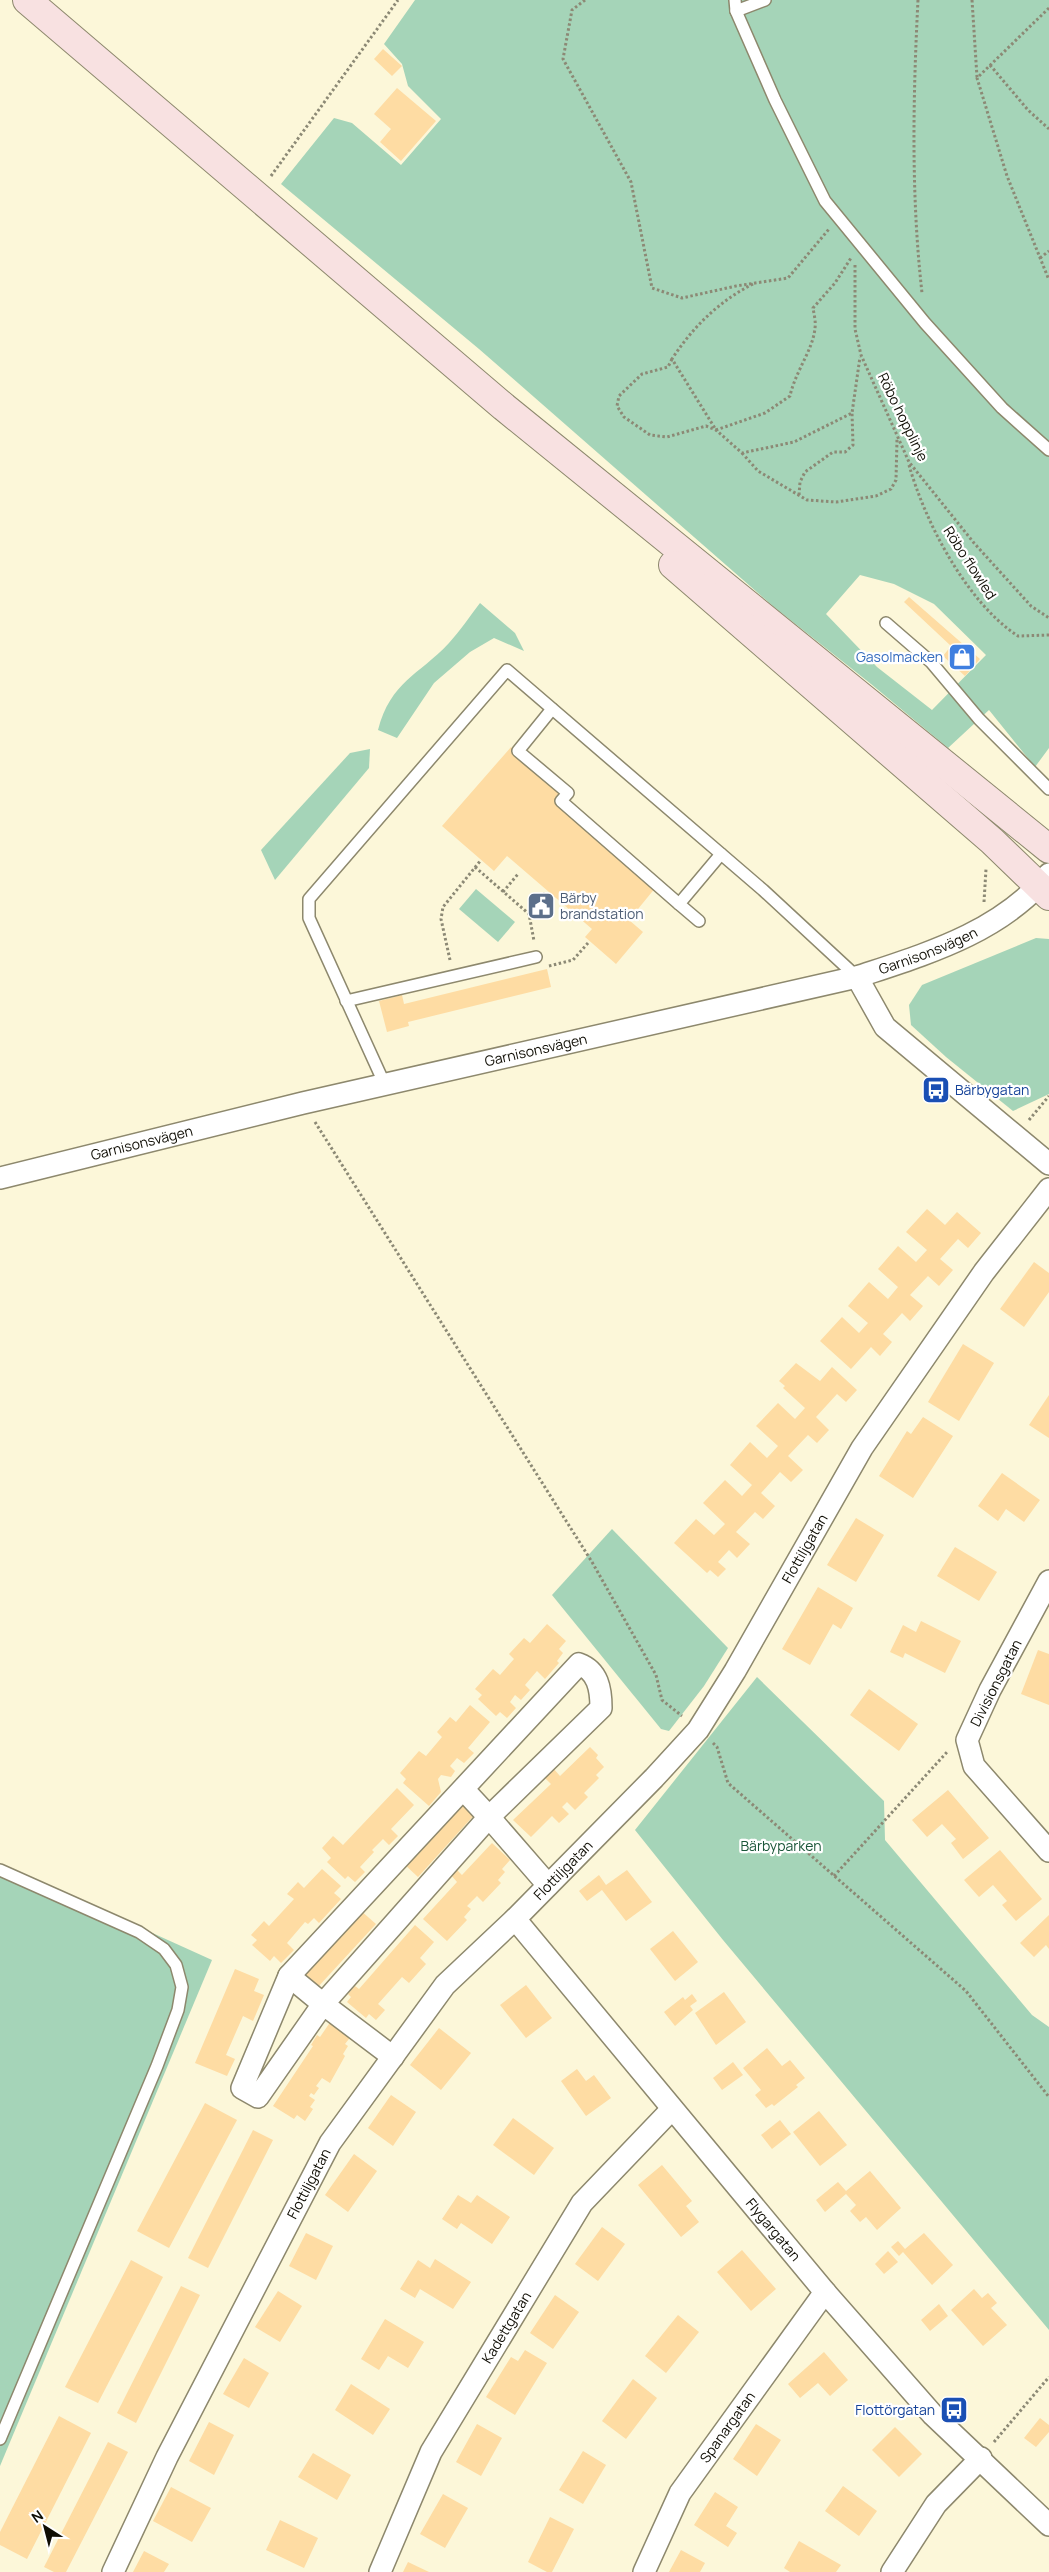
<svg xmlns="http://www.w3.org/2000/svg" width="1049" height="2572" font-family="Manrope,sans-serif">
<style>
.green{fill:#a5d4b8;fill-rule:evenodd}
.building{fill:#fedca3}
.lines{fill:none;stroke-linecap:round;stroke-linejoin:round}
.service-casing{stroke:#8d886d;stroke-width:14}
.minor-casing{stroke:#8d886d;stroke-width:24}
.secondary-casing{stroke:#8d886d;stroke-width:30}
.path{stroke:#8c8975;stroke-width:3;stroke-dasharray:2.5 2.5;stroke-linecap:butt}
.service{stroke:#fff;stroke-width:11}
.minor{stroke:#fff;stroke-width:21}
.secondary{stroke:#f8e1e1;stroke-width:28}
.labels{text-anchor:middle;stroke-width:4.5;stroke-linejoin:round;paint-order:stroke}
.street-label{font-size:14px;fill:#0f0d04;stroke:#fff}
.shop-label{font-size:14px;fill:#366cbe;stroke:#fff;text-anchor:end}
.service-label{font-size:14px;fill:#4e5e75;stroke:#fff;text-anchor:start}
.transit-label{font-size:14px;fill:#164399;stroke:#fff;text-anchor:start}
.park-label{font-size:14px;fill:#1a5639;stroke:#fff}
</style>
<rect width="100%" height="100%" fill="#fcf7d9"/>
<!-- green -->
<g class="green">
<path d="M415 0H1049V748L1035 767 989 710 948 748 871 684 774 607 479 349 281 184 334 118 352 123 401 165 441 119 408 86 402 64 384 44ZM860 575 894 584 934 604 986 655 932 710 877 667 826 614Z"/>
<path d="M480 603 515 633 524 651 494 638 470 652 434 683 397 738 378 730C391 681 418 676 449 643 460 631 470 616 480 603Z"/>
<polygon points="370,749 369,768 275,880 261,850 350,753"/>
<polygon points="476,889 515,922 498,942 459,909"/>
<polygon points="1036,938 1049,939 1049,1094 1013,1111 946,1057 911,1025 909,1005 922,985"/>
<polygon points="612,1529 728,1648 704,1686 669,1731 661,1729 552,1595"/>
<polygon points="757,1677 884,1801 885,1840 1032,2015 1049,2027 1049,2330 723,1940 635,1830"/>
<polygon points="0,1864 212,1960 0,2466"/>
</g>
<!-- building -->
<g class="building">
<polygon points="383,49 402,66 392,76 374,59"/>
<polygon points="397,88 436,121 401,161 380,142 391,129 374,114"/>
<polygon points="909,597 980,659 965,676 943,656 951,646 904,602"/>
<polygon points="511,747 563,792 556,800 656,887 629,920 643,932 616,964 585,937 592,929 507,856 494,871 442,826"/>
<polygon points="547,969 551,987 408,1022 409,1026 387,1032 379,1001 402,995 404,1004"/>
<polygon points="927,1209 945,1225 957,1212 981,1233 968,1248 958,1239 940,1259 953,1270 939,1286 928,1276 910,1295 923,1306 910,1321 902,1313 883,1334 892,1342 880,1356 871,1347 851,1369 820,1341 842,1317 859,1333 868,1323 848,1306 869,1282 888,1299 898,1287 878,1269 898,1246 916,1262 927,1250 906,1232"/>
<polygon points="1034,1262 1049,1273 1049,1292 1024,1327 1000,1309"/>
<polygon points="963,1344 994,1363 959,1421 928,1402"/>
<polygon points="796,1363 820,1381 832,1367 857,1390 846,1402 837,1394 816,1417 829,1430 817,1443 808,1435 788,1456 803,1470 791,1482 780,1472 761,1493 775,1506 763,1519 755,1512 736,1532 750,1544 737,1558 729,1550 718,1562 726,1569 718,1577 710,1570 707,1573 674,1543 696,1519 714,1535 725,1524 703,1503 725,1480 742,1496 752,1485 730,1465 750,1442 767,1458 778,1446 756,1426 778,1403 795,1419 805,1408 783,1388 785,1386 779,1381"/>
<polygon points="1049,1395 1049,1438 1029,1425"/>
<polygon points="923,1417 953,1436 913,1498 879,1476 907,1431 911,1434"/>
<polygon points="1002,1473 1040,1500 1024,1522 1006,1509 998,1521 978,1506"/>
<polygon points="856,1518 884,1535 856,1582 827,1565"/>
<polygon points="955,1547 997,1572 979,1601 937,1576"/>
<polygon points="818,1587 853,1608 841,1629 833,1624 810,1665 782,1649"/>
<polygon points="921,1621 961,1641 945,1673 905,1653 903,1658 890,1652 903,1625 916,1632"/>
<polygon points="547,1624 566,1641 559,1649 563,1653 557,1661 559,1663 545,1679 537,1671 525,1685 530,1690 521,1700 515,1695 510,1702 516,1708 507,1718 500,1712 496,1716 478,1699 482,1695 475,1689 493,1669 500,1675 514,1659 509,1654 524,1638 530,1643"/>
<polygon points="1038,1650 1049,1654 1049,1705 1021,1694"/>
<polygon points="869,1689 918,1724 899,1751 850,1715"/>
<polygon points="470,1705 490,1722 468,1748 474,1753 464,1763 457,1758 450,1766 455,1771 451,1777 441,1775 438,1779 441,1792 429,1806 403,1783 406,1779 400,1773 419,1751 426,1756 442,1737 437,1732 450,1717 456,1722"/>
<polygon points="590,1747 598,1755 596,1758 604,1767 596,1775 599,1778 584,1793 588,1797 575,1810 567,1802 562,1807 569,1814 559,1823 552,1816 531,1837 513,1820 551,1784 544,1777 553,1768 560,1776"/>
<polygon points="397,1788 414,1805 391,1829 398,1836 389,1845 383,1839 372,1850 374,1852 360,1867 365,1872 355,1882 348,1876 345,1879 327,1862 331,1858 322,1848 333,1836 343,1845"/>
<polygon points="948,1790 989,1838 963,1859 951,1843 956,1839 942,1824 927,1837 912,1820"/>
<polygon points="461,1799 476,1813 418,1877 403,1863"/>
<polygon points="492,1843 510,1860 502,1869 505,1872 498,1880 501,1883 483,1902 477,1896 467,1906 471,1909 464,1917 467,1920 447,1941 423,1919 457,1882 451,1875 456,1869 462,1875"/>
<polygon points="1000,1850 1042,1899 1016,1921 1002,1905 1007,1901 993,1885 979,1897 964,1880"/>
<polygon points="322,1869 341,1886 334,1893 341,1899 319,1923 314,1918 308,1924 305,1922 287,1943 294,1950 281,1963 274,1956 270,1961 252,1945 257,1940 251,1935 264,1921 269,1926 294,1899 287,1894 298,1882 304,1888"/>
<polygon points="627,1870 652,1902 626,1921 602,1890 587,1901 579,1891 599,1875 606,1885"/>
<polygon points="360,1910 376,1924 317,1988 301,1974"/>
<polygon points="1049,1915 1049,1949 1046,1945 1034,1957 1020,1943"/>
<polygon points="415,1925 434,1942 420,1958 426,1964 409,1983 402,1977 378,2004 385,2010 376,2020 369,2014 366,2018 347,2002 351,1997 348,1994 355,1986 359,1989"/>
<polygon points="673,1931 698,1962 675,1981 650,1949"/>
<polygon points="235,1969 259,1979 254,1991 264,1995 253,2021 243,2016 226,2055 235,2059 227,2076 195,2063"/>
<polygon points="526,1985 552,2018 526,2038 500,2005"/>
<polygon points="724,1992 746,2022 716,2045 695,2013"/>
<polygon points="692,1994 697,2001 690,2006 693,2010 675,2026 664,2012 683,1997 685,2000"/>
<polygon points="331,2021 352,2035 345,2044 348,2046 343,2054 345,2056 330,2083 322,2078 316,2086 319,2088 314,2095 311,2093 309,2096 315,2100 310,2107 313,2109 305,2121 297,2115 294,2119 273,2106 313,2046 311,2045 317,2035 320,2037"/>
<polygon points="439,2028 471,2053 441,2090 410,2065"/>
<polygon points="767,2048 782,2066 790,2060 805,2078 796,2085 798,2087 774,2106 772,2104 766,2108 755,2095 761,2090 743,2068"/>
<polygon points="733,2062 743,2075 722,2090 713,2078"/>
<polygon points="577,2069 586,2081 594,2075 611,2098 586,2116 561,2081"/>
<polygon points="391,2095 416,2112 393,2146 368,2128"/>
<polygon points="205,2103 237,2120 169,2248 137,2231"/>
<polygon points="819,2111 847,2145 820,2166 793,2132"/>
<polygon points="513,2118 554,2148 534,2175 493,2145"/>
<polygon points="780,2120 791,2134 772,2149 761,2135"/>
<polygon points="253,2130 273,2140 208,2268 188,2258"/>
<polygon points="354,2154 377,2171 348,2212 325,2195"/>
<polygon points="662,2165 692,2201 686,2206 699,2222 681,2237 638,2185"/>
<polygon points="870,2171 901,2208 877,2230 866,2217 860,2222 850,2211 856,2205 846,2194 825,2212 816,2200 838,2182 846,2191"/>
<polygon points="458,2195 471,2203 477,2195 510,2217 492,2244 461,2223 457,2229 442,2219"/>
<polygon points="602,2227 625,2244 598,2281 575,2264"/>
<polygon points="306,2233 333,2246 316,2280 289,2266"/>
<polygon points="924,2233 953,2265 932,2285 903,2252 899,2256 891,2247 898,2241 905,2249"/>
<polygon points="742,2250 776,2289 751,2311 717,2272"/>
<polygon points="888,2251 898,2262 884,2274 875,2264"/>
<polygon points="435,2259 471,2282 453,2309 420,2289 415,2298 400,2289 418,2260 430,2268"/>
<polygon points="131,2260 163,2277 98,2403 65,2387"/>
<polygon points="181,2286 200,2295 136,2423 117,2413"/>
<polygon points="974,2289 982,2298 988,2293 997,2303 991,2308 1007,2325 983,2346 951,2310"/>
<polygon points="278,2291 302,2306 280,2342 255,2327"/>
<polygon points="555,2295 579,2312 553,2349 530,2333"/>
<polygon points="939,2304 948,2316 930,2331 921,2320"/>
<polygon points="678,2315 699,2332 666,2373 645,2356"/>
<polygon points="385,2319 424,2342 408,2368 388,2356 379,2370 361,2359"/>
<polygon points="525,2350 547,2363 515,2415 486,2397 511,2357 518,2361"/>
<polygon points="824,2352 848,2380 830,2396 818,2383 800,2398 788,2384"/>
<polygon points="244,2358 269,2373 249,2408 223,2394"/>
<polygon points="633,2379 657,2398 626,2439 602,2421"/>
<polygon points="351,2384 390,2409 373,2435 335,2410"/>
<polygon points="59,2416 91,2433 27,2559 0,2545 0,2532"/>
<polygon points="1040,2418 1049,2425 1049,2432 1036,2447 1024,2438"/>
<polygon points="209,2422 234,2435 214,2475 189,2461"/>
<polygon points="477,2424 502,2438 481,2476 456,2462"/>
<polygon points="756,2424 781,2440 757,2476 733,2459"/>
<polygon points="895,2427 922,2454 899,2477 872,2450"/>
<polygon points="108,2442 128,2452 66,2572 54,2572 44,2567"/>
<polygon points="583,2451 606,2465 583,2504 559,2490"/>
<polygon points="313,2453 351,2475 337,2500 298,2477"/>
<polygon points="843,2486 877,2511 859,2536 825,2511"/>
<polygon points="171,2487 211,2508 192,2542 153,2521"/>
<polygon points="715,2492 738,2507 726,2526 737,2533 728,2547 694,2525"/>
<polygon points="443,2494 468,2508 445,2548 420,2534"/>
<polygon points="550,2517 574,2529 552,2572 547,2572 528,2562"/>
<polygon points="280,2520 318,2538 304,2568 266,2550"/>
<polygon points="799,2541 841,2565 836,2572 790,2572 784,2568"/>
<polygon points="681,2550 705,2563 700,2572 669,2572"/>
<polygon points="144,2551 169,2564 164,2572 133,2572"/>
<polygon points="408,2562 429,2572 403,2572"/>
</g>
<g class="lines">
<!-- service casing -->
<g class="service-casing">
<g id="service">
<polyline points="735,0 736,11 775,100 825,201 925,323 1002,408 1049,450"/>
<polyline points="736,11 765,0"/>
<polyline points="886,623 931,662 979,719 1049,789"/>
<polyline points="552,709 518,751 568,793 561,801 679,904"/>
<polyline points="699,921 679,904 721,854"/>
<polyline points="346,1001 536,957"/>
<polyline points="385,1085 309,918 309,899 507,670 763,890 857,977"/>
<polyline points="0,1870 139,1932 164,1949 176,1965 182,1987 178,2010 157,2066 0,2439"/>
</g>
</g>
<!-- minor casing -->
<g class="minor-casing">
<g id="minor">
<polyline points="857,977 885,1027 1049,1164"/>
<path id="s1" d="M0 1178 303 1103 857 977C926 954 1000 933 1049 874"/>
<polyline points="1049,1581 990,1690 967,1740 974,1766 1049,1851"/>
<path id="s2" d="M515 1919 825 2292 933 2415 1049 2525"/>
<polyline points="289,1976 323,2004 489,1817 548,1885"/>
<path d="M393 2057 323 2004 258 2097 242 2088 289 1976 579 1664C598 1671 601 1689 601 1708L489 1817 463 1789"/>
<path id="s3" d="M113 2572 167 2457 330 2143 445 1985 515 1919 654 1778 698 1730 735 1671 862 1448 984 1272 1049 1189"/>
<path id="s4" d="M380 2572 431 2452 582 2203 672 2109"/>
<path id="s5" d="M644 2572 680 2493 825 2292"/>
<polyline points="892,2572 936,2504 981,2458"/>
</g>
</g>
<!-- secondary casing -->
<g class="secondary-casing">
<g id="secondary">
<polyline points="27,0 504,407 1049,849"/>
<polyline points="673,565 992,841 1049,896"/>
</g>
</g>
<!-- path -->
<g class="path">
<polyline points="585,0 572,10 563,59 631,182 652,288 682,298 736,286 788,278 829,229"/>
<path d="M918 0C913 98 911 195 922 293"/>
<polyline points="972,0 977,77"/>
<polyline points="1049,8 977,78 1007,176 1049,280"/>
<polyline points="990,65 1028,110 1049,129"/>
<polyline points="271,176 398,0"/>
<polyline points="1040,258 1049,251"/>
<polyline points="855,265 855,329 861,355 909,462 974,543 1031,606 1049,618"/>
<path d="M753 284C719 301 692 328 672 359L716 430 765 413 790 396C795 372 813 350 815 328 816 322 814 314 813 308L835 283 851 258"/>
<polyline points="672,359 668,367 642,374 619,396 617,406 624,417 650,435 667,437 706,426 716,430 742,453 794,442 852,413 860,357"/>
<polyline points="742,453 758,471 807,500 836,502 876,496 891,489 896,480 897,439"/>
<path d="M909 465C925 522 967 603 1018 636L1049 635"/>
<polyline points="799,495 800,482 805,472 833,452 845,452 853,445 852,413"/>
<polyline points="475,867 529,914 534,941"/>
<polyline points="503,892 518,874"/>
<polyline points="984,902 986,869"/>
<polyline points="529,914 545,893"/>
<polyline points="450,960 441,919 443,907 481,860"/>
<polyline points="549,966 573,960 588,943"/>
<polyline points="1029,1120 1049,1096"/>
<polyline points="315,1122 592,1562 656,1675 662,1700 682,1716"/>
<polyline points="713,1743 717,1747 728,1783 966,1991 1049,2097"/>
<polyline points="834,1876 948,1751"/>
<polyline points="994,2442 1049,2377"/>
</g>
<!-- service -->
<use href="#service" class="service"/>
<!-- minor -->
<use href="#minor" class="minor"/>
<!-- secondary -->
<use href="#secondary" class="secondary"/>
</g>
<!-- icons -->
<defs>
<g id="shop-square" transform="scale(1.4375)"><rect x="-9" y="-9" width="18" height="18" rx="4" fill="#3f7fe0" stroke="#fff"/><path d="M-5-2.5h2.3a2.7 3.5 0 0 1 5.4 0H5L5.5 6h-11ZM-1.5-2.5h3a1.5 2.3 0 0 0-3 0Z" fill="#fff"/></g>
<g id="civic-square" transform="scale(1.4375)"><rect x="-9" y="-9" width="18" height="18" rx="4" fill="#5c6f8a" stroke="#fff"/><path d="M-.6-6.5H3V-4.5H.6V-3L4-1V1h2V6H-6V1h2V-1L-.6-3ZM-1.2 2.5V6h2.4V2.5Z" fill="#fff"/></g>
<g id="bus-square" transform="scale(1.4375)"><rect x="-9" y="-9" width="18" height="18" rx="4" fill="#1a4fb4" stroke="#fff"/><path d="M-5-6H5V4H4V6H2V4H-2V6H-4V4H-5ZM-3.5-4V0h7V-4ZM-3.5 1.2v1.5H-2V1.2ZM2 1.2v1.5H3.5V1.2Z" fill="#fff"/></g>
</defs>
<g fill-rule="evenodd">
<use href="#shop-square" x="962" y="657"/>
<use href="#civic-square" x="541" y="906"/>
<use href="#bus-square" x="936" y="1090"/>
<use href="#bus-square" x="954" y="2410"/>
</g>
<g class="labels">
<!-- street labels -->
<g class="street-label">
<text transform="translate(903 417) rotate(64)" y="5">Röbo hopplinje</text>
<text transform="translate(970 563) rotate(57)" y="5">Röbo flowled</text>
<text dy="5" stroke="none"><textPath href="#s1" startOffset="956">Garnisonsvägen</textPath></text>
<text dy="5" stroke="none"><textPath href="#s1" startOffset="551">Garnisonsvägen</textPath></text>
<text dy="5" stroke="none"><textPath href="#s1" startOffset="146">Garnisonsvägen</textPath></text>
<text dy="5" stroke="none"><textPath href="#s3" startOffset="1246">Flottiljgatan</textPath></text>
<text transform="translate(996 1683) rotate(-63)" y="5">Divisionsgatan</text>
<text dy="5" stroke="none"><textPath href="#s3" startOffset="841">Flottiljgatan</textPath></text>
<text dy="5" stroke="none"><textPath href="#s3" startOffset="435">Flottiljgatan</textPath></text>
<text dy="5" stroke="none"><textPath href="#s2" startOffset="404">Flygargatan</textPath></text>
<text dy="5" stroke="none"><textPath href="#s4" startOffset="276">Kadettgatan</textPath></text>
<text dy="5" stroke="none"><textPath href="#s5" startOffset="168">Spanargatan</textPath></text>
</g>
<!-- shop labels -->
<g class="shop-label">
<text x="943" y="662">Gasolmacken</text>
</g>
<!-- service labels -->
<g class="service-label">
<text x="560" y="903">Bärby<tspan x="560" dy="16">brandstation</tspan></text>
</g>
<!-- transit labels -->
<g class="transit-label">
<text x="955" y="1095">Bärbygatan</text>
<text x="935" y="2415" text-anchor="end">Flottörgatan</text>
</g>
<!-- park labels -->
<g class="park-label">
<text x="781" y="1851">Bärbyparken</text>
</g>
</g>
<!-- north arrow -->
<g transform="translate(45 2527) rotate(324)" stroke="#ffffff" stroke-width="4" paint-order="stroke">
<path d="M0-4L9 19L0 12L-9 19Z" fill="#0f0d04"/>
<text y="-8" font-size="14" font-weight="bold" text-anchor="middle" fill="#0f0d04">N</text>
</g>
</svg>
